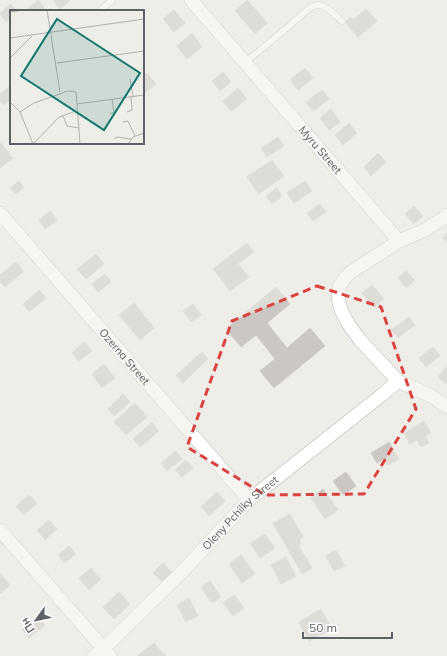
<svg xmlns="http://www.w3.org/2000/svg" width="447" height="656" font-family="Mulish,sans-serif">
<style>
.building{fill:#cbc8c4;stroke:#d3cec6}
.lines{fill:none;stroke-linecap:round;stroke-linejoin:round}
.lane-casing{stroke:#b4b7ba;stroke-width:7}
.street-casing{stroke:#b4b7ba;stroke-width:14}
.lane{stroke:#fff;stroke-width:6}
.street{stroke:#fff;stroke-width:13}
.marked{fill:none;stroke:#db4341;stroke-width:3;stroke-dasharray:8 5;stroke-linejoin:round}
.labels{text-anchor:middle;stroke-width:3;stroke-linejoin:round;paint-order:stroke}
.street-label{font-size:11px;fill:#5e6266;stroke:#fff}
.inset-road{fill:none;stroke:#b1b1af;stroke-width:1}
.view{fill:#0f766e;fill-opacity:0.15;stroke:#0f766e;stroke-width:2}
.inset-edge{fill:none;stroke:#5e6266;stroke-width:2}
</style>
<rect width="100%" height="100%" fill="#efede7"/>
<!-- building -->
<g class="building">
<polygon points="38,0 45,9 43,11 25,11"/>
<polygon points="53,0 69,0 70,1 60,9"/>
<polygon points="247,0 257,11 245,22 235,11"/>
<polygon points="11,4 17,11 11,11 11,18 6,22 0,14 0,13"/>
<polygon points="366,9 377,21 358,37 345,22 351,17 353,20"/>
<polygon points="174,10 185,23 174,32 163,19"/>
<polygon points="257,11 267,23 255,34 245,22"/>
<polygon points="192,33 202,47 187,59 177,46"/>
<polygon points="305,68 313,78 298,90 290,80"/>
<polygon points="223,72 231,82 220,91 212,81"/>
<polygon points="147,73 156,84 143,94 143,76"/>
<polygon points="11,85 11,99 3,105 0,101 0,94"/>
<polygon points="238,88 247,99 231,111 223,101"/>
<polygon points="322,90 329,99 313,111 306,102"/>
<polygon points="331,109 340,122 329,130 320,118"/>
<polygon points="349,123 357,133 343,145 335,135"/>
<polygon points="278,137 284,146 267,157 261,148"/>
<polygon points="0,142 13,158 0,168"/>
<polygon points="378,153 386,162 371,176 364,167"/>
<polygon points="272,160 284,176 259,194 247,177"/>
<polygon points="19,181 24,188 15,194 10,188"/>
<polygon points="305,181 312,191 294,203 287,193"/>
<polygon points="277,188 282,196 272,204 266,196"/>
<polygon points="320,204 326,212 313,221 307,213"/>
<polygon points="414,206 423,216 414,224 405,214"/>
<polygon points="50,211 57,221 45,229 39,220"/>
<polygon points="447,233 447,242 443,238"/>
<polygon points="247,243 254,252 238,264 249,277 230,291 213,269"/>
<polygon points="96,254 104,264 86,279 77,269"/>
<polygon points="16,262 23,272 5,287 0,282 0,275"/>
<polygon points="406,271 415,280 406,288 398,278"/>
<polygon points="105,274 111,282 98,292 92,284"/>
<polygon points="372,285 384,299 374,307 362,293"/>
<polygon points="276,287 290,304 267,323 287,348 310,328 325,346 274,388 260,371 275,359 256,335 241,347 226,329"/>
<polygon points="39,290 46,298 29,312 23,304"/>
<polygon points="134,303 154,328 140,340 119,315"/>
<polygon points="193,304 201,315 191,322 183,311"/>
<polygon points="409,317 415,325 398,338 391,330"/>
<polygon points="84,342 92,351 79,361 72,353"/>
<polygon points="433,347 440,356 426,367 419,358"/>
<polygon points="202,352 208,359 183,383 176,375"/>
<polygon points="104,364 115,378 102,388 92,374"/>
<polygon points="447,366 447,385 438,377"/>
<polygon points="123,394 130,402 114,416 108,409"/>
<polygon points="135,403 147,417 126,435 114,422"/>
<polygon points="424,421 431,433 425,436 429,443 421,447 417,440 410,444 404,433"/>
<polygon points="152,422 159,431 140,447 133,439"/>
<polygon points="389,442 399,459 388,465 384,459 377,463 371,453"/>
<polygon points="176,451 182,459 167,471 161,463"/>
<polygon points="186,460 193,468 182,477 175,470"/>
<polygon points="346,472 356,486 343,495 333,481"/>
<polygon points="323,489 338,510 325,519 311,498"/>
<polygon points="217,492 225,501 209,516 201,507"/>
<polygon points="29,495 37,503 24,515 16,506"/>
<polygon points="290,514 303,537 299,539 301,543 298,545 312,568 302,574 273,523"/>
<polygon points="49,520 57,529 45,540 37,530"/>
<polygon points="265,534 275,548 260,558 250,544"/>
<polygon points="69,546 76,554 64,563 58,555"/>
<polygon points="336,550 345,566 334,571 326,556"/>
<polygon points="241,555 255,574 242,583 229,564"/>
<polygon points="286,557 296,576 281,584 271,565"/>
<polygon points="163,563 176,576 165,585 153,573"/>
<polygon points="91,568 101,579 89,590 79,578"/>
<polygon points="0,573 10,585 0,594"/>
<polygon points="210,581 221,597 212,603 201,587"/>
<polygon points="119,592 130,604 114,619 103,607"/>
<polygon points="234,595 244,608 233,616 223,603"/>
<polygon points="189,598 198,616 186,622 177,605"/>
<polygon points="321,609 332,629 309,641 299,622"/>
<polygon points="38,617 45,625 29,638 22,629"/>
<polygon points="154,643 163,654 164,653 166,656 137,656"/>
</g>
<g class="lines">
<!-- lane casing -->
<g class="lane-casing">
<g id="lane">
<polyline points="100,11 112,0"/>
<path d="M245 62 263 48 311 7C311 7 317 5 317 5 325 4 336 16 342 21"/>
</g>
</g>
<!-- street casing -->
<g class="street-casing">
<g id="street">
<path id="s1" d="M191 0 399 241 351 272 344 279 339 287 338 298 341 310 349 325 360 340 398 381 431 396 447 407"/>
<path id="s2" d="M0 213 249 500"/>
<polyline points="399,241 423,231 444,218 447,215"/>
<polyline points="0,530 110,656"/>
<path id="s3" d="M94 656 103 649 182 572 249 500 383 394 398 381"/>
</g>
</g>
<!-- lane -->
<use href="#lane" class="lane"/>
<!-- street -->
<use href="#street" class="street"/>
</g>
<!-- marked area -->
<path d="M0 0H447V656H0ZM317 286 381 307 416 409 364 494 265 495 187 447 232 321Z" fill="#efede7" fill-opacity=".55" fill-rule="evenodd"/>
<path class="marked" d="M317 286 381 307 416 409 364 494 265 495 187 447 232 321Z"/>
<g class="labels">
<!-- street labels -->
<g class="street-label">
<text dy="4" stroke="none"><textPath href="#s1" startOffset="198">Myru Street</textPath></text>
<text dy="4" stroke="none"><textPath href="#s2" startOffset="190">Ozerna Street</textPath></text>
<text dy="4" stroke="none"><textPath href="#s3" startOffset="205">Oleny Pchilky Street</textPath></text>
</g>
</g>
<!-- overview -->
<g transform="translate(10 10)">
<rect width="134" height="134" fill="#efede7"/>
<path class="inset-road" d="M37 0 50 82M0 2 14 0M0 28 134 9M0 48 22 26M47 53 134 41M120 69 123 86M0 92 10 102 23 134M67 94 70 134M10 102 24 93 58 81 66 82 67 94 134 85M117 102 122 100 121 86M100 104 104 102 102 89M53 106 57 116 69 118M113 112 118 111 125 126M104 129 107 127 121 129M23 134 49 107 66 101M118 134 123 127 134 123"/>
<path class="view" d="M47 9 130 63 94 120 11 66Z"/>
<rect width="134" height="134" class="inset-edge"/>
</g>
<!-- north arrow -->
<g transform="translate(36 620) rotate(237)" stroke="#ffffff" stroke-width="3" paint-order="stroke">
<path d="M0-3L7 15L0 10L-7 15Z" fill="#5e6266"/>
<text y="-6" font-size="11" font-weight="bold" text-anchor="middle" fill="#5e6266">Пн</text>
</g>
<!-- scale -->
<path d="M303 632v6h89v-6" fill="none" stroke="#5e6266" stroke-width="2"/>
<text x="309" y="632" font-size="12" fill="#5e6266" stroke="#ffffff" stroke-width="3" paint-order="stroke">50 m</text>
</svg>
